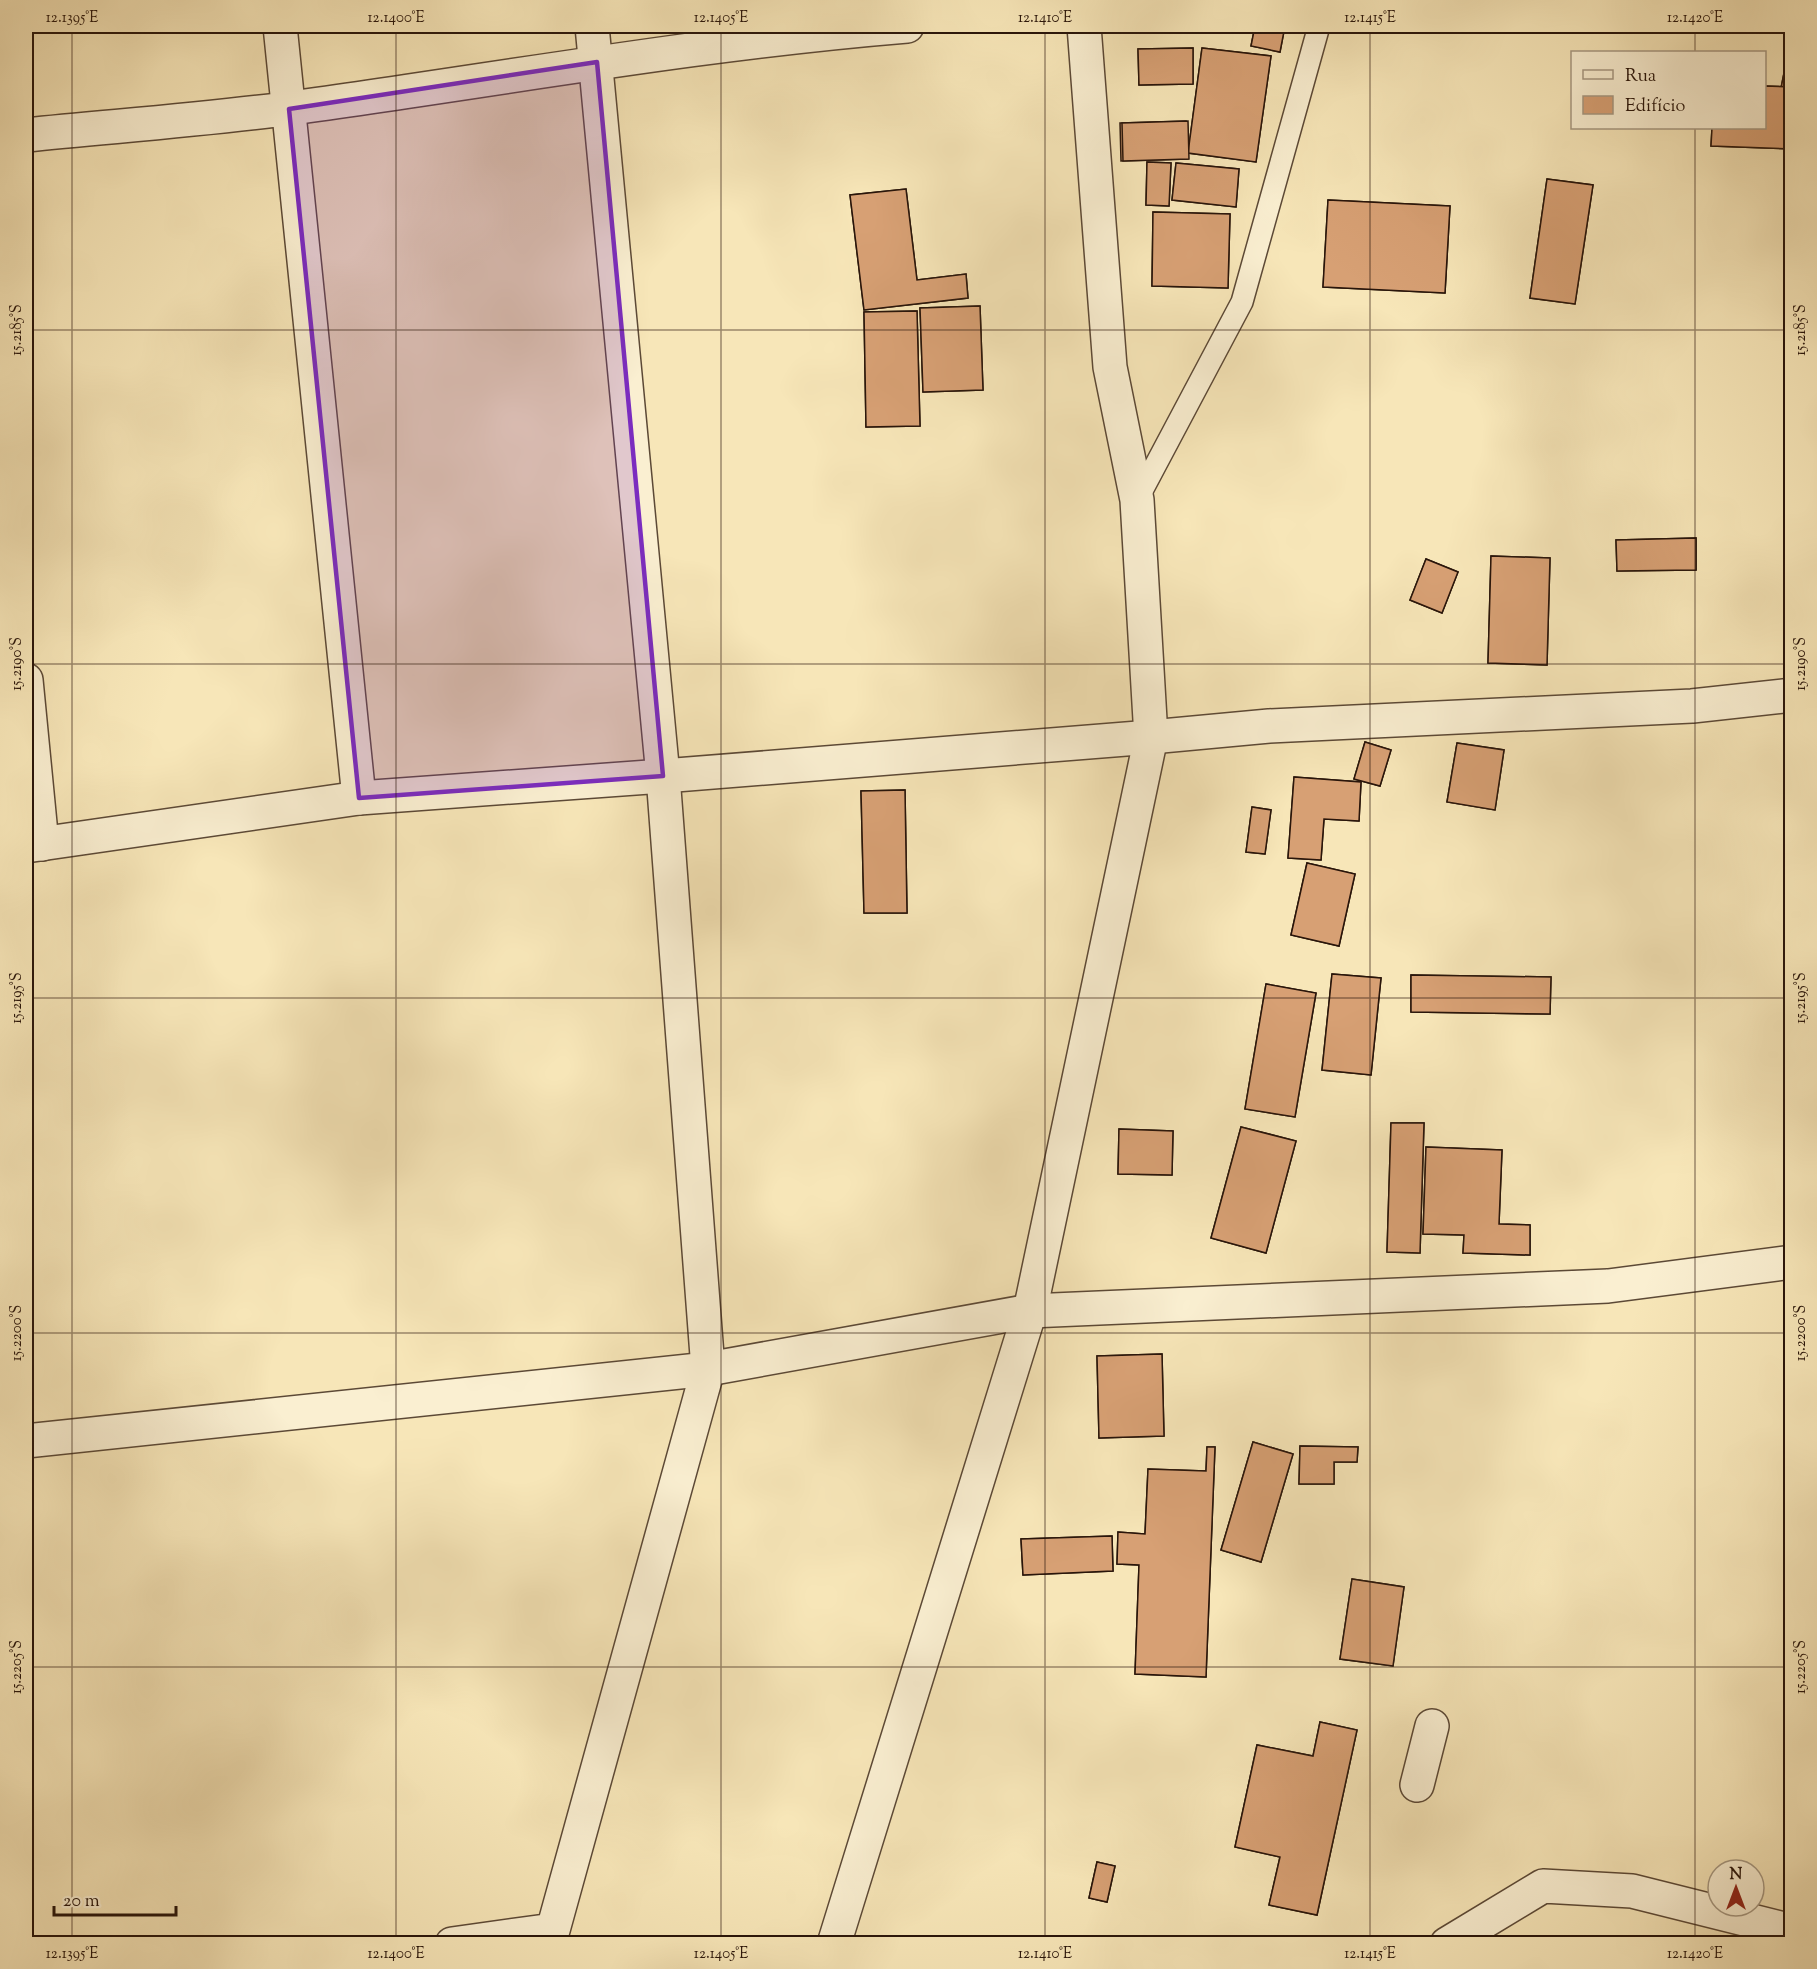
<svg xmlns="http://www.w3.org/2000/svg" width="1817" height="1969" font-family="'Sorts Mill Goudy',serif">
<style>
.building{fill:#d7a074;stroke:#29150a;stroke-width:1.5}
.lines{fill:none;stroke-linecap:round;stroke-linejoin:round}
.lane-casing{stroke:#5c4936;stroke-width:24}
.street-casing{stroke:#5c4936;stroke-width:36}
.lane{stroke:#faefd1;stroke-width:21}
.street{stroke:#faefd1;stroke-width:33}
.marked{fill:#7b2cbf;fill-opacity:0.2;stroke:#7b2cbf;stroke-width:4.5;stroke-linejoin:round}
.ticks{fill:none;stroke:#29150a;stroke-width:1.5;stroke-opacity:0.45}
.neatline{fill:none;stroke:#29150a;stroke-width:2}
.ticks-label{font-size:15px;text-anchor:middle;fill:#29150a}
</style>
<rect width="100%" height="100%" fill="#f7e6b8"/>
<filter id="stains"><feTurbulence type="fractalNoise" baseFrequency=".00333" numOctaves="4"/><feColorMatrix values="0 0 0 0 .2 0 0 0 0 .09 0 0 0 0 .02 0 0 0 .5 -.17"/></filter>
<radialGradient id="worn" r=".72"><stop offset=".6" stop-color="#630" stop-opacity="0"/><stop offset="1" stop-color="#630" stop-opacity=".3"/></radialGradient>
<!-- building -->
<g class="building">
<polygon points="1255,26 1285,26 1280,52 1251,46"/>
<polygon points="1255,26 1285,26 1280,52 1251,46"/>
<polygon points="1193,48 1193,84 1139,85 1138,49"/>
<polygon points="1193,48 1193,84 1139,85 1138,49"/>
<polygon points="1202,48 1271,56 1256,162 1188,153"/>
<polygon points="1202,48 1271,56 1256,162 1188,153"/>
<polygon points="1787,58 1792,59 1792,89 1781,88"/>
<polygon points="1787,58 1792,59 1792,89 1781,88"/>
<polygon points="1764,86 1792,87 1792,149 1711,146 1712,128 1764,128"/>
<polygon points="1764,86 1792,87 1792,149 1711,146 1712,128 1764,128"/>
<polygon points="1186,121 1188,159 1121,161 1120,123"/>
<polygon points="1188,121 1189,159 1123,161 1122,123"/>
<polygon points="1147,162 1171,163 1169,206 1146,205"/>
<polygon points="1147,162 1171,163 1169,206 1146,205"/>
<polygon points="1176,163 1239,169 1236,207 1172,200"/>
<polygon points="1176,163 1239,169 1236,207 1172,200"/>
<polygon points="1547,179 1593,185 1575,304 1530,298"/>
<polygon points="1547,179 1593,185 1575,304 1530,298"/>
<polygon points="906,189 917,280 966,274 968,298 864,310 850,195"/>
<polygon points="906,189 917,280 966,274 968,298 864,310 850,195"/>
<polygon points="1328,200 1450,206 1445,293 1323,287"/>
<polygon points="1328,200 1450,206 1445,293 1323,287"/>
<polygon points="1153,212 1230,214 1228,288 1152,286"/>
<polygon points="1153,212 1230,214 1228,288 1152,286"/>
<polygon points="980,306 983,390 923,392 920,308"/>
<polygon points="980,306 983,390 923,392 920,308"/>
<polygon points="917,311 920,426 866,427 864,312"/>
<polygon points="917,311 920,426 866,427 864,312"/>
<polygon points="1696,538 1696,570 1617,571 1616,540"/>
<polygon points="1696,538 1696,570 1617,571 1616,540"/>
<polygon points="1491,556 1550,558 1547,665 1488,663"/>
<polygon points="1491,556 1550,558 1547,665 1488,663"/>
<polygon points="1426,559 1458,572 1442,613 1410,600"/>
<polygon points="1426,559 1458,572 1442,613 1410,600"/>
<polygon points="1365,742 1391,750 1380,786 1354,779"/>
<polygon points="1365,742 1391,750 1380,786 1354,779"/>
<polygon points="1457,743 1504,750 1495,810 1447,802"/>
<polygon points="1457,743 1504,750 1495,810 1447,802"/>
<polygon points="1294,777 1361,782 1359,821 1324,819 1321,860 1288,858"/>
<polygon points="1294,777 1361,782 1359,821 1324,819 1321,860 1288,858"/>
<polygon points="905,790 907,913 864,913 861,791"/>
<polygon points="905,790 907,913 864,913 861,791"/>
<polygon points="1252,807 1271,810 1265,854 1246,852"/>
<polygon points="1252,807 1271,810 1265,854 1246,852"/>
<polygon points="1307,863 1355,874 1339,946 1291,935"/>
<polygon points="1307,863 1355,874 1339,946 1291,935"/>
<polygon points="1332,974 1381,978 1371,1075 1322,1070"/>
<polygon points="1332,974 1381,978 1371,1075 1322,1070"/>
<polygon points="1411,975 1551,977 1550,1014 1411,1012"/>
<polygon points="1411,975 1551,977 1550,1014 1411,1012"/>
<polygon points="1266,984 1316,993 1295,1117 1245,1109"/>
<polygon points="1266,984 1316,993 1295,1117 1245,1109"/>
<polygon points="1391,1123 1424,1123 1420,1253 1387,1252"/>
<polygon points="1391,1123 1424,1123 1420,1253 1387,1252"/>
<polygon points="1241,1127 1296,1141 1266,1253 1211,1238"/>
<polygon points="1241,1127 1296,1141 1266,1253 1211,1238"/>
<polygon points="1119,1129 1173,1131 1172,1175 1118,1174"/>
<polygon points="1119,1129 1173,1131 1172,1175 1118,1174"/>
<polygon points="1426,1147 1502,1150 1499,1224 1530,1225 1530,1255 1463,1253 1464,1235 1423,1234"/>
<polygon points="1426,1147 1502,1150 1499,1224 1530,1225 1530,1255 1463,1253 1464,1235 1423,1234"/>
<polygon points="1162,1354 1164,1436 1099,1438 1097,1356"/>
<polygon points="1162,1354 1164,1436 1099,1438 1097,1356"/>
<polygon points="1253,1442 1293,1454 1261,1562 1221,1550"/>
<polygon points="1253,1442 1293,1454 1261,1562 1221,1550"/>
<polygon points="1300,1446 1358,1447 1357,1462 1334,1462 1334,1484 1299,1484"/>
<polygon points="1300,1446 1358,1447 1357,1462 1334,1462 1334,1484 1299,1484"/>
<polygon points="1207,1447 1215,1447 1206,1677 1135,1674 1139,1565 1117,1564 1118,1532 1145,1534 1148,1469 1206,1471"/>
<polygon points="1207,1447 1215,1447 1206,1677 1135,1674 1139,1565 1117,1564 1118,1532 1145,1534 1148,1469 1206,1471"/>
<polygon points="1112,1536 1113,1571 1023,1575 1021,1539"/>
<polygon points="1112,1536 1113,1571 1023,1575 1021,1539"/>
<polygon points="1352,1579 1404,1587 1393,1666 1340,1659"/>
<polygon points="1352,1579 1404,1587 1393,1666 1340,1659"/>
<polygon points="1320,1722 1357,1730 1317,1915 1269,1905 1280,1857 1235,1847 1257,1745 1313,1756"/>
<polygon points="1320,1722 1357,1730 1317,1915 1269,1905 1280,1857 1235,1847 1257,1745 1313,1756"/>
<polygon points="1097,1862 1115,1866 1107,1902 1089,1898"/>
<polygon points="1097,1862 1115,1866 1107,1902 1089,1898"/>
</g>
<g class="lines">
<!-- lane casing -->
<g class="lane-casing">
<polyline id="lane" points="1137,500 1242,302 1319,26"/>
</g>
<!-- street casing -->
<g class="street-casing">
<g id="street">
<polyline points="280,26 359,798"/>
<path d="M26 135C114 126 203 120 292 108 496 80 700 43 907 26"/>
<polyline points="26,680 42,844"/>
<polyline points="26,846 359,798 663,776 1151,737 1269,726 1692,706 1792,695"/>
<polyline points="26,1441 708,1369 1030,1311 1608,1286 1792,1262"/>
<polyline points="1417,1785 1432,1726"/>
<polyline points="452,1944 553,1930 708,1369 663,776 592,26"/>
<polyline points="834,1944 1030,1311 1151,737 1137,500 1110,367 1084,26"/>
<polyline points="1447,1944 1543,1886 1632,1891 1792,1931"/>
</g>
</g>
<!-- lane -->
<use href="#lane" class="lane"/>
<!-- street -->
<use href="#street" class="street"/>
</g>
<!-- marked area -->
<path class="marked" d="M597 62 663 776 359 798 289 109Z"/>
<!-- ticks -->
<path class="ticks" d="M72 26V1944M396 26V1944M721 26V1944M1045 26V1944M1370 26V1944M1695 26V52M1695 128V1944M26 330H1792M26 664H1792M26 998H1792M26 1333H1792M26 1667H1792"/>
<!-- margin -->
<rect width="1817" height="1969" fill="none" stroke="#f7e6b8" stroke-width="66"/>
<!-- legend -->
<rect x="1571" y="51" width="195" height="78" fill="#faefd1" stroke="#a69881" stroke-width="1.5"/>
<rect x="1583" y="70" width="30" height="9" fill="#faefd1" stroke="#a69881" stroke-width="1.5"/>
<text x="1625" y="81" font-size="18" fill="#29150a">Rua</text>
<rect x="1583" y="96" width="30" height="18" fill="#d7a074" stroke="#a69881" stroke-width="1.5"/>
<text x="1625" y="111" font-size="18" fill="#29150a">Edifício</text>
<!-- north arrow -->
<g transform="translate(1736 1888)"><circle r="28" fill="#faefd1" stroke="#a69881" stroke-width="1.5"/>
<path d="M0-4.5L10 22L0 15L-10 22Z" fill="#8f2418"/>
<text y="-9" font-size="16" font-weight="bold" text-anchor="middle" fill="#29150a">N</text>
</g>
<!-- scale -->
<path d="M54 1906v9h122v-9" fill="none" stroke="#29150a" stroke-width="3"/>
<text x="63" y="1906" font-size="18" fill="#29150a" stroke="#faefd1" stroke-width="4.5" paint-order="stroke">20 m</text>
<rect x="33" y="33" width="1751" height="1903" class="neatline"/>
<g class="ticks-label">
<text x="72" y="22">12.1395°E</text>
<text x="396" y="22">12.1400°E</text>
<text x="721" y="22">12.1405°E</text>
<text x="1045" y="22">12.1410°E</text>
<text x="1370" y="22">12.1415°E</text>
<text x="1695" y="22">12.1420°E</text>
<text transform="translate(16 330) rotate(-90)" y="5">15.2185°S</text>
<text transform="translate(1800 330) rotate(-90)" y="5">15.2185°S</text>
<text transform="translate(16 664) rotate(-90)" y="5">15.2190°S</text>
<text transform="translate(1800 664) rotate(-90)" y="5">15.2190°S</text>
<text transform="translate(16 998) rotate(-90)" y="5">15.2195°S</text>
<text transform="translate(1800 998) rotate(-90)" y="5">15.2195°S</text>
<text transform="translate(16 1333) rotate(-90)" y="5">15.2200°S</text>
<text transform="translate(1800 1333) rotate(-90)" y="5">15.2200°S</text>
<text transform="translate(16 1667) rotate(-90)" y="5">15.2205°S</text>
<text transform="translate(1800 1667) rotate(-90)" y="5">15.2205°S</text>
<text x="72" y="1958">12.1395°E</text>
<text x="396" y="1958">12.1400°E</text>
<text x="721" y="1958">12.1405°E</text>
<text x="1045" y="1958">12.1410°E</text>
<text x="1370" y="1958">12.1415°E</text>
<text x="1695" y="1958">12.1420°E</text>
</g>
<rect width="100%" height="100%" filter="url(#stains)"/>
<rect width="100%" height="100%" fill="url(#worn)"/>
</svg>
